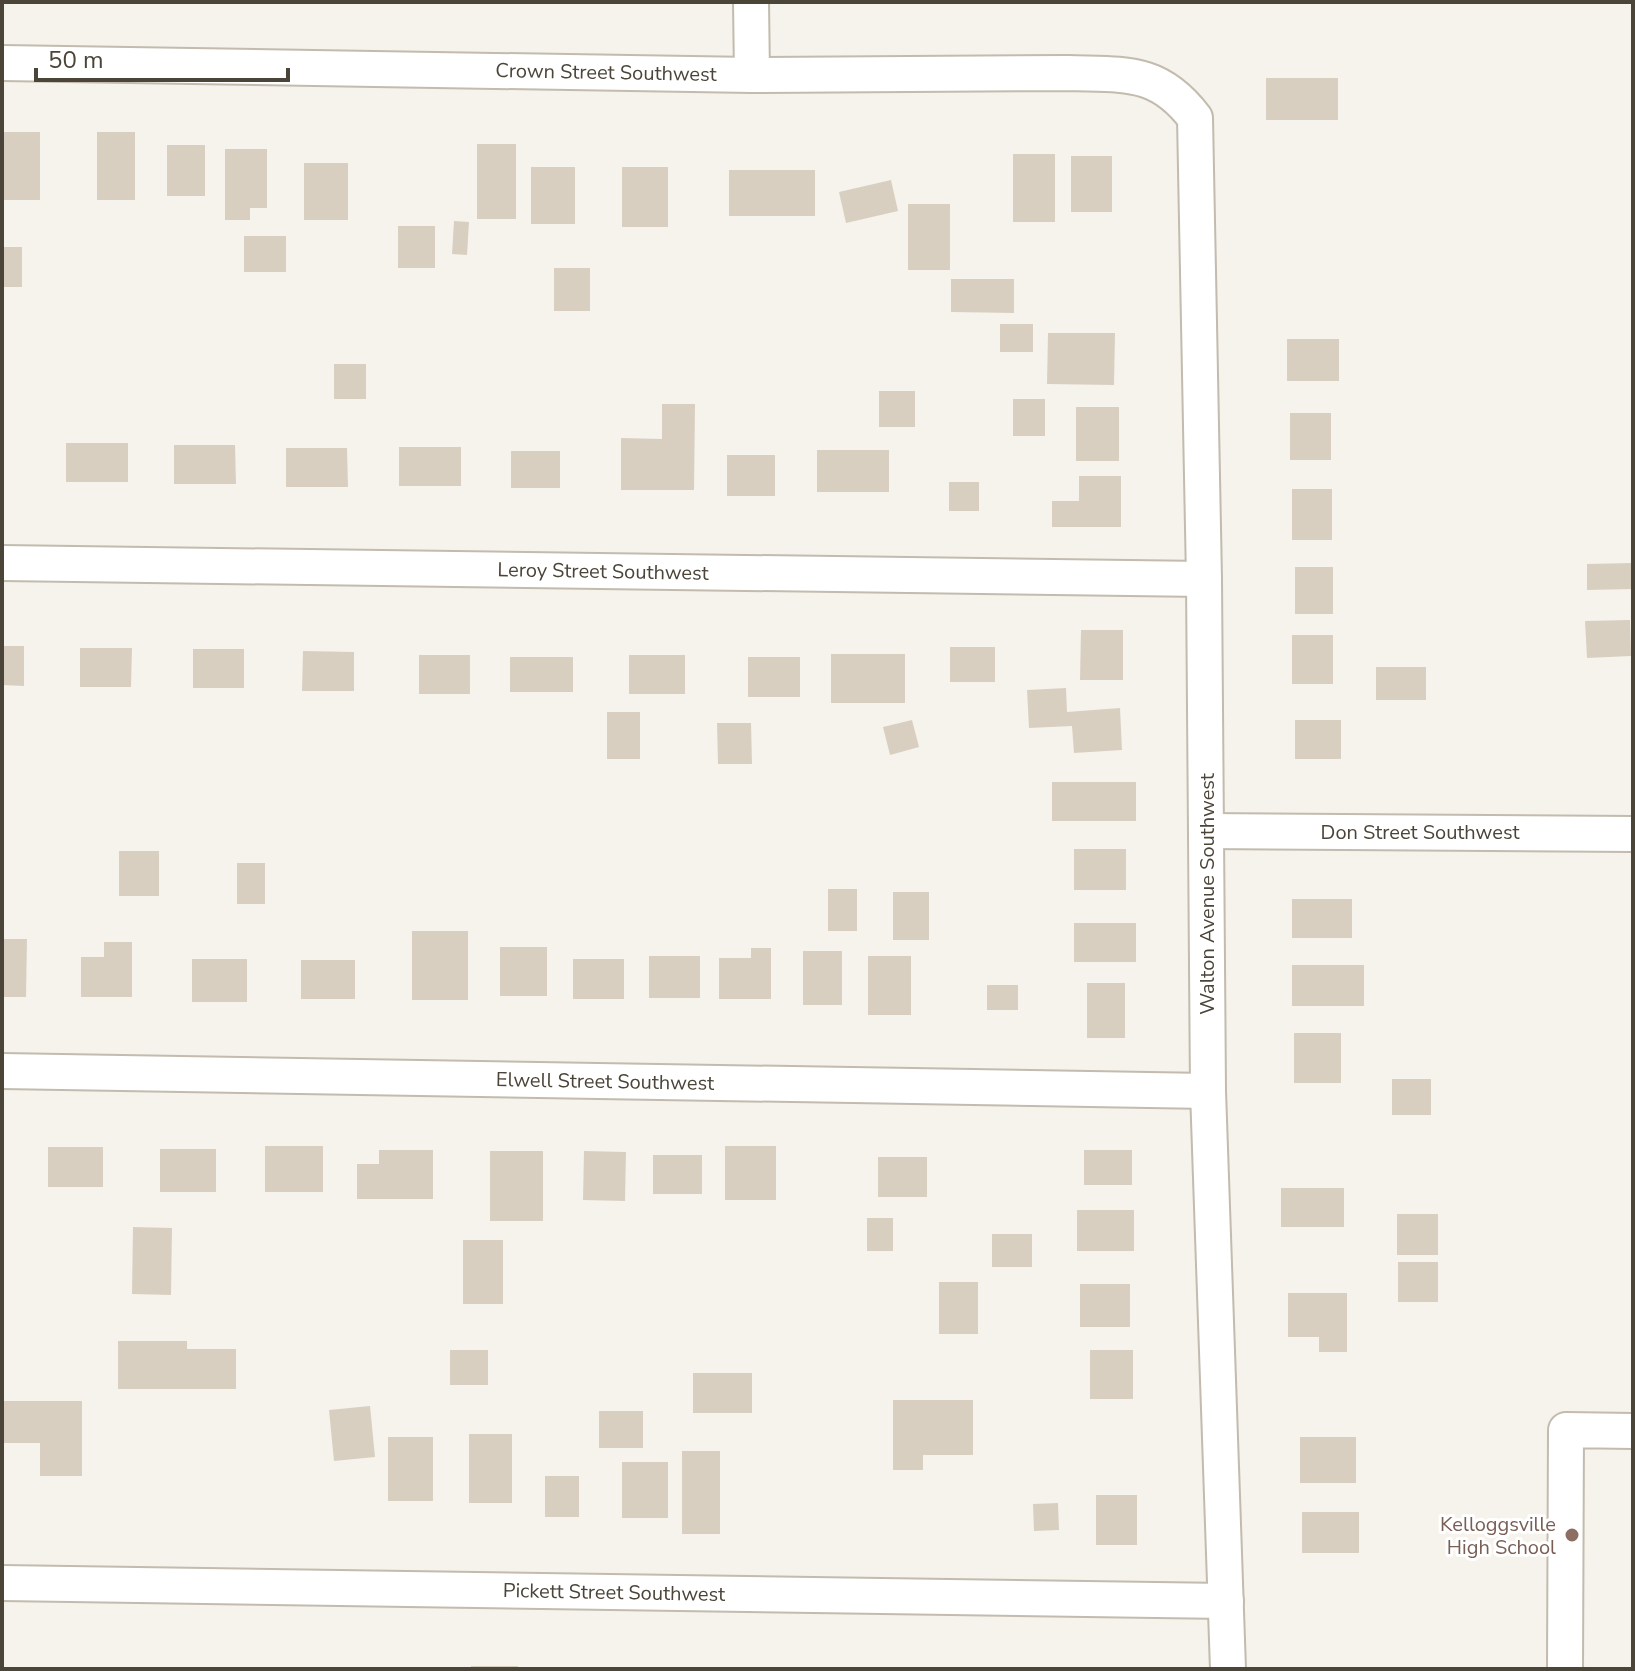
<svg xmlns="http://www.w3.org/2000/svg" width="1635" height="1671" font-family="'Nunito Sans',sans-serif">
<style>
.building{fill:#d8cfc1}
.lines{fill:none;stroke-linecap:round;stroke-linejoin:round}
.minor-casing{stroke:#c2bbae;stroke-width:38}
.minor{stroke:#fff;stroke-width:34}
.education-dot{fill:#8d6e63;stroke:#fff;stroke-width:3}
.labels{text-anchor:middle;stroke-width:6;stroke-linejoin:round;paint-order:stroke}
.street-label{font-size:20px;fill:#4b4439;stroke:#fff}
.education-label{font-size:20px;fill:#785e54;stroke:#fff;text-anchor:end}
</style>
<rect width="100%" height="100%" fill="#f6f3ec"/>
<!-- building -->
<g class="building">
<rect x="1266" y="78" width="72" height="42"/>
<rect x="3" y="132" width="37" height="68"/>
<rect x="97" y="132" width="38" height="68"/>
<rect x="477" y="144" width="39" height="75"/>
<rect x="167" y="145" width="38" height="51"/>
<polygon points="225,149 267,149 267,208 250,208 250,220 225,220"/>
<rect x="1013" y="154" width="42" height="68"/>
<rect x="1071" y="156" width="41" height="56"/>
<rect x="304" y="163" width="44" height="57"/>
<rect x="531" y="167" width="44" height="57"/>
<rect x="622" y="167" width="46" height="60"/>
<rect x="729" y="170" width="86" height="46"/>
<polygon points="891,180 898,211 846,223 839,192"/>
<rect x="908" y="204" width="42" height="66"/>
<polygon points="454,221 469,222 467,255 452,254"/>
<rect x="398" y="226" width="37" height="42"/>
<rect x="244" y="236" width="42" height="36"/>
<rect x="2" y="247" width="20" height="40"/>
<rect x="554" y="268" width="36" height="43"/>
<polygon points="951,279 1014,279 1014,313 951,312"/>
<rect x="1000" y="324" width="33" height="28"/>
<polygon points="1048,333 1115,333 1114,385 1047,384"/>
<rect x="1287" y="339" width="52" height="42"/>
<rect x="334" y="364" width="32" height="35"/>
<rect x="879" y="391" width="36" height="36"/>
<rect x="1013" y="399" width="32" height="37"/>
<polygon points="662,404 695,404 694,490 621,490 621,438 662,439"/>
<rect x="1076" y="407" width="43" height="54"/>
<rect x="1290" y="413" width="41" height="47"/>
<rect x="66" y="443" width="62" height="39"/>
<polygon points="174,445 235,445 236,484 174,484"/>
<rect x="399" y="447" width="62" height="39"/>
<polygon points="286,448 347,448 348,487 286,487"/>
<rect x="817" y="450" width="72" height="42"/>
<rect x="511" y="451" width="49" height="37"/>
<rect x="727" y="455" width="48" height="41"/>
<polygon points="1079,476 1121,476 1121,527 1052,527 1052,501 1079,501"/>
<rect x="949" y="482" width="30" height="29"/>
<rect x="1292" y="489" width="40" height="51"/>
<polygon points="1633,563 1633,589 1587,590 1587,564"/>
<rect x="1295" y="567" width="38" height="47"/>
<polygon points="1630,620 1631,656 1587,658 1585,621"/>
<polygon points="1081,630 1123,630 1123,680 1080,680"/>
<rect x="1292" y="635" width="41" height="49"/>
<polygon points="2,646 24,646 24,686 2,685"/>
<rect x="950" y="647" width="45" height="35"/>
<polygon points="80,648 132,648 131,687 80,687"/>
<rect x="193" y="649" width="51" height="39"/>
<polygon points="303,651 354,652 354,691 302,691"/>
<rect x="831" y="654" width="74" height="49"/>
<rect x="419" y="655" width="51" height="39"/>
<rect x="629" y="655" width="56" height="39"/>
<rect x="510" y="657" width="63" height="35"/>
<rect x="748" y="657" width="52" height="40"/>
<rect x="1376" y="667" width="50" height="33"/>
<polygon points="1066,688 1067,712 1120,708 1122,750 1074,753 1072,726 1029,728 1027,690"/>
<rect x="607" y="712" width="33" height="47"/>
<polygon points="912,720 919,747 890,755 883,727"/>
<rect x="1295" y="720" width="46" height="39"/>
<polygon points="717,723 751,723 752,764 718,764"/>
<rect x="1052" y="782" width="84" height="39"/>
<rect x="1074" y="849" width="52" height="41"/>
<rect x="119" y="851" width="40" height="45"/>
<rect x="237" y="863" width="28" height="41"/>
<rect x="828" y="889" width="29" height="42"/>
<rect x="893" y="892" width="36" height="48"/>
<rect x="1292" y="899" width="60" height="39"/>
<rect x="1074" y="923" width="62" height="39"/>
<rect x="412" y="931" width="56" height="69"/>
<polygon points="4,939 27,939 26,997 2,997"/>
<polygon points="104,942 132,942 132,997 81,997 81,957 104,957"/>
<rect x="500" y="947" width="47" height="49"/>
<polygon points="751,948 771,948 771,999 719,999 719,958 751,958"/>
<rect x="803" y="951" width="39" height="54"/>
<rect x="649" y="956" width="51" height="42"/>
<rect x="868" y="956" width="43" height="59"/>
<rect x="192" y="959" width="55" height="43"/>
<rect x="573" y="959" width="51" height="40"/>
<rect x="301" y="960" width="54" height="39"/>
<rect x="1292" y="965" width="72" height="41"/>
<rect x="1087" y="983" width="38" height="55"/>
<rect x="987" y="985" width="31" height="25"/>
<rect x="1294" y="1033" width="47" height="50"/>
<rect x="1392" y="1079" width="39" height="36"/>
<rect x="265" y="1146" width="58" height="46"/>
<rect x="725" y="1146" width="51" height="54"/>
<rect x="48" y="1147" width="55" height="40"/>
<rect x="160" y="1149" width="56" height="43"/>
<polygon points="379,1150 433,1150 433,1199 357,1199 357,1164 379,1164"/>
<rect x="1084" y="1150" width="48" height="35"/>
<rect x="490" y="1151" width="53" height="70"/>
<polygon points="584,1151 626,1152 625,1201 583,1200"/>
<rect x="653" y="1155" width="49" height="39"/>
<rect x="878" y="1157" width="49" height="40"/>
<rect x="1281" y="1188" width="63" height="39"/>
<rect x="1077" y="1210" width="57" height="41"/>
<rect x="1397" y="1214" width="41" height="41"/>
<rect x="867" y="1218" width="26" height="33"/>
<polygon points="133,1227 172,1228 171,1295 132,1294"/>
<rect x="992" y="1234" width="40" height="33"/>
<rect x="463" y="1240" width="40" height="64"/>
<rect x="1398" y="1262" width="40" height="40"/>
<rect x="939" y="1282" width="39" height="52"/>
<rect x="1080" y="1284" width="50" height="43"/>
<polygon points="1288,1293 1347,1293 1347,1352 1319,1352 1319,1337 1288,1337"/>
<polygon points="118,1341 187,1341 187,1349 236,1349 236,1389 118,1389"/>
<rect x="450" y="1350" width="38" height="35"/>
<rect x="1090" y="1350" width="43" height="49"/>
<rect x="693" y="1373" width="59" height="40"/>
<polygon points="893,1400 973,1400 973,1455 923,1455 923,1470 893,1470"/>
<polygon points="2,1401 82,1401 82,1476 40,1476 40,1443 2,1443"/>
<polygon points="370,1406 375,1457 334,1461 329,1410"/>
<rect x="599" y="1411" width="44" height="37"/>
<rect x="469" y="1434" width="43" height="69"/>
<rect x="388" y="1437" width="45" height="64"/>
<rect x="1300" y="1437" width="56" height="46"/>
<rect x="682" y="1451" width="38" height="83"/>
<rect x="622" y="1462" width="46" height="56"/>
<rect x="545" y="1476" width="34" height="41"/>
<rect x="1096" y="1495" width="41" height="50"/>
<polygon points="1058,1503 1059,1530 1034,1531 1033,1504"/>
<rect x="1302" y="1512" width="57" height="41"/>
<rect x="471" y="1666" width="47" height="3"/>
</g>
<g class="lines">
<!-- minor casing -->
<g class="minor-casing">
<g id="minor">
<polyline points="751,2 752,75"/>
<path d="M2 63 752 75 1068 73C1124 75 1158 69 1195 118L1204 579 1208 1091 1228 1669"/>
<polyline points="2,563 1204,579"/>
<polyline points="1206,831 1633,834"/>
<polyline points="2,1071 1208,1091"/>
<polyline points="2,1583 1226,1601"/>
<polyline points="1565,1669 1566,1430 1633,1431"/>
</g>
</g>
<!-- minor -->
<use href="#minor" class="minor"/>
</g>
<!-- markers -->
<circle class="education-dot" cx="1572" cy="1535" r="8"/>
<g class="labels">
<!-- street labels -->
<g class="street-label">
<text transform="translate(606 72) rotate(1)" y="7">Crown Street Southwest</text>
<text transform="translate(603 571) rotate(1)" y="7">Leroy Street Southwest</text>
<text x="1420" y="839">Don Street Southwest</text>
<text transform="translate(1207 894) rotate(-90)" y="7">Walton Avenue Southwest</text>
<text transform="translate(605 1081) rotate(1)" y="7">Elwell Street Southwest</text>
<text transform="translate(614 1592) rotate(1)" y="7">Pickett Street Southwest</text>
</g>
<!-- education labels -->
<g class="education-label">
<text x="1556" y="1531">Kelloggsville<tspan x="1556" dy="23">High School</tspan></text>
</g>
</g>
<!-- border -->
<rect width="1635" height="1671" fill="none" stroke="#4b4439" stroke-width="8"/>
<!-- scale -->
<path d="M36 68v12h252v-12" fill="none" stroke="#4b4439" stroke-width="4"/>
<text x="48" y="68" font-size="24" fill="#4b4439" stroke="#ffffff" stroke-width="6" paint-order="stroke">50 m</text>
</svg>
